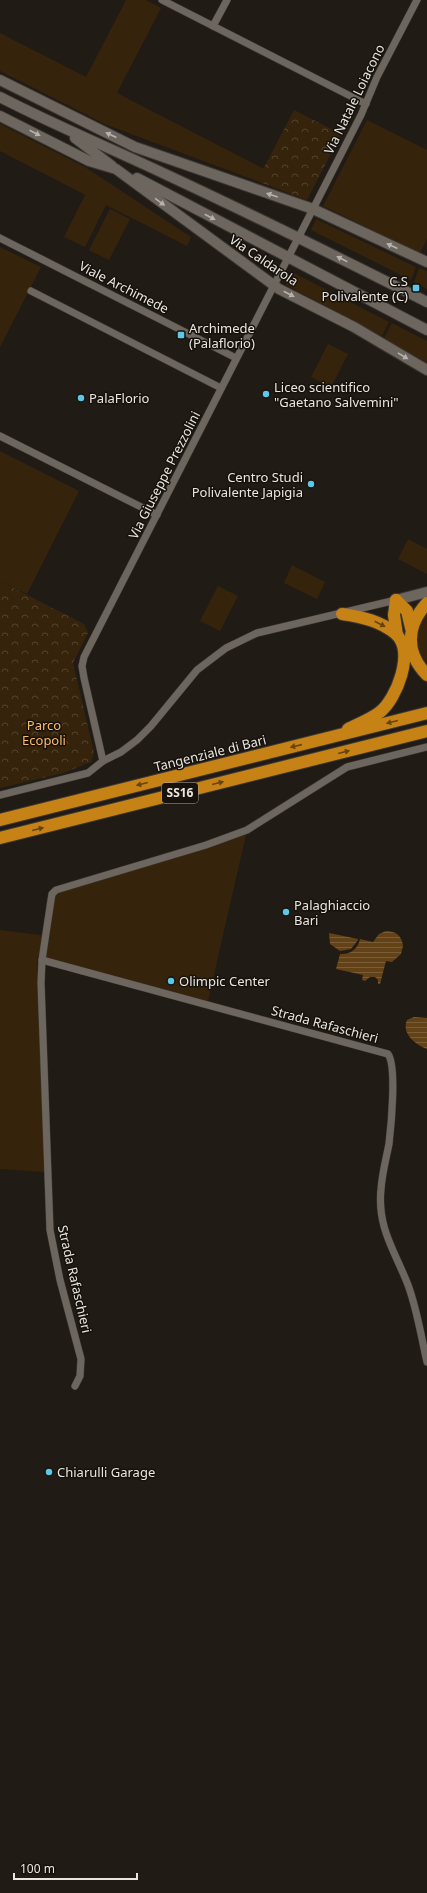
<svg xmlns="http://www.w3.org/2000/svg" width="427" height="1893" font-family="'Noto Sans',sans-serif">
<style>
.green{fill:#36230b}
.park{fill:url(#park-crowns)}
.water{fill:url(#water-rules)}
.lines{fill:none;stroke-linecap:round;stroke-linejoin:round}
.street-casing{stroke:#3b3734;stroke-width:8}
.secondary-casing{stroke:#3b3734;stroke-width:12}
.highway-casing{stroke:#3b3734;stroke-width:14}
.street{stroke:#6d665f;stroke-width:7}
.secondary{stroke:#6d665f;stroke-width:10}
.highway{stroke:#c78215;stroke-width:12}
.oneway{fill:#b7b2ad}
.oneway2{fill:#664410}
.poi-dot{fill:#5cc7e7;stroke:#17120c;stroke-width:1.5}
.labels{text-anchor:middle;stroke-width:3;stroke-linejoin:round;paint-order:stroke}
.shield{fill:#17120c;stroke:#aaa6a1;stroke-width:1}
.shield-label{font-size:12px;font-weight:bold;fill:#e9e5e1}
.street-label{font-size:13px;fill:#e9e5e1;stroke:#17120c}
.poi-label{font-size:13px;fill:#e9e5e1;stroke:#17120c;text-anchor:start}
.park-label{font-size:13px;fill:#fbbb6d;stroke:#17120c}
</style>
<defs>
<pattern id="park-crowns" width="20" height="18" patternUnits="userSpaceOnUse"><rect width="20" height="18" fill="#36230b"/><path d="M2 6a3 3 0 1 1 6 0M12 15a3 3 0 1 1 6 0" fill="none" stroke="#53432e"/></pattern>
<pattern id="water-rules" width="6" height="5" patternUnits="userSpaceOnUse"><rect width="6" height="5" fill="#634218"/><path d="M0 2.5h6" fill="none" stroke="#795d39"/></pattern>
</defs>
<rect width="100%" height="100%" fill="#211b15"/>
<!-- green -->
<g class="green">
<polygon points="126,0 146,0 161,8 117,93 264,169 257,181 107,125 0,71 0,33 86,77"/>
<polygon points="367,120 427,150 427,239 420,253 323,206"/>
<polygon points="0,124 85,167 191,237 187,246 106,205 85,247 64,237 85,195 101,203 0,151"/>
<polygon points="110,209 130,219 109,260 89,250"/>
<polygon points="316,219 416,267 411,280 311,230"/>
<polygon points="0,247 41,267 0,347"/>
<polygon points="419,268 427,271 427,289 414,282"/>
<polygon points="292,272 389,322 382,336 286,285"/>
<polygon points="392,323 427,341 427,363 384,338"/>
<polygon points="328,344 348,354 331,387 311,377"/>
<polygon points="0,451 79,491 27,594 0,581"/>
<polygon points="408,539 427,549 427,574 398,559"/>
<polygon points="292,565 325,582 317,599 284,583"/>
<polygon points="218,586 238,596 220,631 200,621"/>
<polygon points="427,611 427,668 415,643 421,619"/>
<polygon points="268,818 246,835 208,1001 192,998 38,956 37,964 45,1172 0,1169 0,930 48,936 52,894 175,855"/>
</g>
<!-- park -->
<g class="park">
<polygon points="294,110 341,134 307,200 257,181"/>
<polygon points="0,581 84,624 88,633 73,663 94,753 91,762 63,773 0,788"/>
</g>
<!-- water -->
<g class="water">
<path d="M386 931C396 931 402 936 403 946L401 954 392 962 386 961 380 984H378V980L375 977H370L365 981 362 980 363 975 336 969 340 954C350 955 358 949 360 939L373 942 379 934Z"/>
<polygon points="329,933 358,939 358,940 351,949 340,951 330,944"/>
<path d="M414 1017 427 1018V1049C416 1045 401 1034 407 1020Z"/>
</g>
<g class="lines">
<!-- street casing -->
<g class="street-casing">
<g id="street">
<polyline points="162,0 366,104"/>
<polyline points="213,26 227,0"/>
<polyline points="0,238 236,358"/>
<polyline points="31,291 221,388"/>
<polyline points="0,436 157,515"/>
<path d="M427 747 347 767 247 830 206 845 56 890 52 894 51 900 42 960 388 1054C397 1066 391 1127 389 1144 386 1159 382 1174 381 1189 377 1228 395 1251 408 1285 417 1309 421 1336 427 1362"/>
<polyline points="103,761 84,678 82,666 84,657 361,115 377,77 417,0"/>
<polyline points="0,795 88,773 103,761 121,752 137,740 151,726 197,670 226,648 257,633 396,600"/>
<polyline points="42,960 41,983 50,1230 60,1280 81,1359 80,1376 75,1386"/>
</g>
</g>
<!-- secondary casing -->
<g class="secondary-casing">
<g id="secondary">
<polyline points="0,80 135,147 313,209 427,262"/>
<path d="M0 97C54 125 110 148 165 174 253 215 340 258 427 302"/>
<polyline points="0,116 89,161 116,169 279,289 354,327 427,370"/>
<polyline points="75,138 112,166"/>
<polyline points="137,178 427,330"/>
<polyline points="396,600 427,592"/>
</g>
</g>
<!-- highway casing -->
<g class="highway-casing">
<g id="highway">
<polyline points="396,600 394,615 397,635"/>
<polyline points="396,600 407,611 411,628"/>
<path d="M427 603C406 626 405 653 427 675"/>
<path d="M342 614C362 617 381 621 396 634 415 652 397 698 380 712 371 719 358 724 348 729"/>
<polyline points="0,820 427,713"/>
<polyline points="0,838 427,731"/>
</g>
</g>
<!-- street -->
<use href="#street" class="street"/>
<!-- secondary -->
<use href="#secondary" class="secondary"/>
<!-- highway -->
<use href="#highway" class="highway"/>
</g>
<!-- one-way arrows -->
<defs><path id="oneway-solid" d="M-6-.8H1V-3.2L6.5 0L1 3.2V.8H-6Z"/></defs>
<g class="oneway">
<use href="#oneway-solid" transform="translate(35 133) rotate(27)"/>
<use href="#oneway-solid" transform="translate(111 135) rotate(-155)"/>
<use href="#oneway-solid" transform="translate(272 195) rotate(-161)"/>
<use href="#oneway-solid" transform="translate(160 202) rotate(36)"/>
<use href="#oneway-solid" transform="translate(210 217) rotate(28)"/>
<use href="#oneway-solid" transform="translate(392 246) rotate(-155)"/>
<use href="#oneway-solid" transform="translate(342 259) rotate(-153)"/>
<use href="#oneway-solid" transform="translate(289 294) rotate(27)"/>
<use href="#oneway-solid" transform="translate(403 356) rotate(31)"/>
</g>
<g class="oneway2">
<use href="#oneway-solid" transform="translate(380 624) rotate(27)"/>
<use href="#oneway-solid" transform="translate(392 722) rotate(166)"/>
<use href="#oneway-solid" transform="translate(296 746) rotate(167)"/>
<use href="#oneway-solid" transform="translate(344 752) rotate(-14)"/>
<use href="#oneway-solid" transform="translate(218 783) rotate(-14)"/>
<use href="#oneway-solid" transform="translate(142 784) rotate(166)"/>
<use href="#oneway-solid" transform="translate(38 829) rotate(-14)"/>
</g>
<!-- markers -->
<g class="poi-dot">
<rect x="412" y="284" width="8" height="8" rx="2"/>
<rect x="177" y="331" width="8" height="8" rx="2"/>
<circle cx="266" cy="394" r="4"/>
<circle cx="81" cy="398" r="4"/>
<circle cx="311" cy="484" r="4"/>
<circle cx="286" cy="912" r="4"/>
<circle cx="171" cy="981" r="4"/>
<circle cx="49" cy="1472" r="4"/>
</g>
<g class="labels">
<!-- shield labels -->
<rect class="shield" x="162" y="783" width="36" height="20" rx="3"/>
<g class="shield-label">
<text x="180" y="797">SS16</text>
</g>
<!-- street labels -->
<g class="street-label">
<text transform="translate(354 99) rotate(-64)" y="5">Via Natale Loiacono</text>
<text transform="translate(264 260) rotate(34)" y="5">Via Caldarola</text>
<text transform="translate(124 287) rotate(27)" y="5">Viale Archimede</text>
<text transform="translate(164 475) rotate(-63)" y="5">Via Giuseppe Prezzolini</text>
<text transform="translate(210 753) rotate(-14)" y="5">Tangenziale di Bari</text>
<text transform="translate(325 1024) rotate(15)" y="5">Strada Rafaschieri</text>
<text transform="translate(75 1279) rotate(77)" y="5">Strada Rafaschieri</text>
</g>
<!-- poi labels -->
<g class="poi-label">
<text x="408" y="286" text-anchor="end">C.S<tspan x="408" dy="15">Polivalente (C)</tspan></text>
<text x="189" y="333">Archimede<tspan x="189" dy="15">(Palaflorio)</tspan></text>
<text x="274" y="392">Liceo scientifico<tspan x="274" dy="15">"Gaetano Salvemini"</tspan></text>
<text x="89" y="403">PalaFlorio</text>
<text x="303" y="482" text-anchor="end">Centro Studi<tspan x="303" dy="15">Polivalente Japigia</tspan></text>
<text x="294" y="910">Palaghiaccio<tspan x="294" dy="15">Bari</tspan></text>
<text x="179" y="986">Olimpic Center</text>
<text x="57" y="1477">Chiarulli Garage</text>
</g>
<!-- park labels -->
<g class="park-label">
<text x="44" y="730">Parco<tspan x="44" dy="15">Ecopoli</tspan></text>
</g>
</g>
<!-- scale -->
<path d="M14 1873v6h123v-6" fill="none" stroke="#e9e5e1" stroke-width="2"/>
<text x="20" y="1873" font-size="12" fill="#e9e5e1" stroke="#17120c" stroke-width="3" paint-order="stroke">100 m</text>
</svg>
